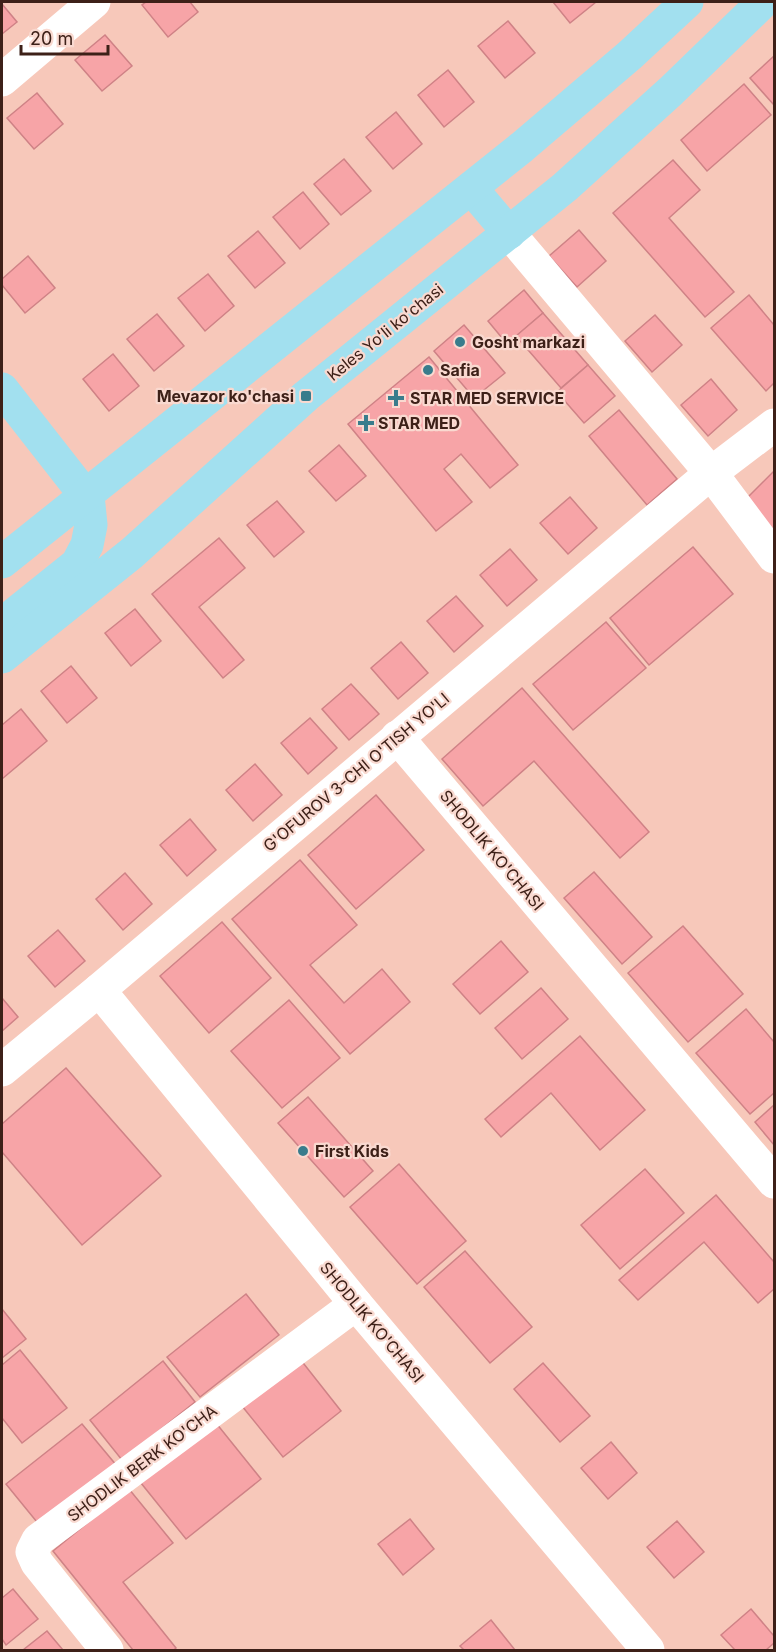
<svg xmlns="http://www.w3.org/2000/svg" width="776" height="1652" font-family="Inter,sans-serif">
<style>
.building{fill:#f7a4a7;stroke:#cf8286;stroke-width:1.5}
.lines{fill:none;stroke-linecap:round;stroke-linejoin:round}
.minor{stroke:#fff;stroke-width:33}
.major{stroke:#a2e0ef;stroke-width:33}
.poi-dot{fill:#397c8c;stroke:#f9d9d0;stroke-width:2}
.labels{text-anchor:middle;stroke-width:4.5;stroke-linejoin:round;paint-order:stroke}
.street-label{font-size:16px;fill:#3d2018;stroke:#f9d9d0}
.poi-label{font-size:16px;font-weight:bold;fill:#3d2018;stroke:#f9d9d0;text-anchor:start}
</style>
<rect width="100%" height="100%" fill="#f7c8ba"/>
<!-- building -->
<g class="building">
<polygon points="146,2 190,2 198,12 168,37 142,5"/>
<polygon points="553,2 596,2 570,23"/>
<polygon points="2,4 17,22 2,34"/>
<polygon points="508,21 535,53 505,78 478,46"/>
<polygon points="105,35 132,66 102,91 75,60"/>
<polygon points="774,56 774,105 750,78"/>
<polygon points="448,70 474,102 444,127 418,95"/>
<polygon points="744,84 771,115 707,171 681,140"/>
<polygon points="37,93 63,124 34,149 7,118"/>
<polygon points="396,112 422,144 393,169 366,137"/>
<polygon points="344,159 371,191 341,215 314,184"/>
<polygon points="673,160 700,190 669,218 734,292 705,317 613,213"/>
<polygon points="303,192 329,224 300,249 273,217"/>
<polygon points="579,230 606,261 577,287 549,256"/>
<polygon points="258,231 285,263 255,288 228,256"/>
<polygon points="28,256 55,288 25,313 2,285 2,279"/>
<polygon points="208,274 234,306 205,331 178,298"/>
<polygon points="524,290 543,313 507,344 488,321"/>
<polygon points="749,295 774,325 774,383 766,391 711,328"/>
<polygon points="543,313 588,365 561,388 516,336"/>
<polygon points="157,314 184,346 154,371 127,339"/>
<polygon points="655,315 682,345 652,372 625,341"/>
<polygon points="464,325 505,373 474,398 434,351"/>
<polygon points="113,354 139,386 109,411 83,379"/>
<polygon points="429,357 518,465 490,488 461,454 444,469 472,502 436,531 348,424"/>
<polygon points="588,365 615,396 584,423 557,392"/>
<polygon points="711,379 737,410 708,436 681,405"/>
<polygon points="619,410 677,479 647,505 589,436"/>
<polygon points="339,445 366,476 336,501 309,471"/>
<polygon points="774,471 774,531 745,500"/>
<polygon points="570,497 597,528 568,554 540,523"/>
<polygon points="277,501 304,532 274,557 247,525"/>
<polygon points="219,538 245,568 199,607 244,660 223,678 152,594"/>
<polygon points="693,547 733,594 649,665 610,618"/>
<polygon points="510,549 537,580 507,606 480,575"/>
<polygon points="456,596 483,626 454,652 427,621"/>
<polygon points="135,609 161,641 131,666 105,633"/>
<polygon points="606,622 646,668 573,730 533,684"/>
<polygon points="401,642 428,673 398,699 371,668"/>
<polygon points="71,666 97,698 67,723 41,691"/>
<polygon points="351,684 379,714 349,740 322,709"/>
<polygon points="522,688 649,832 620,858 534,761 483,806 442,759"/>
<polygon points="21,709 47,741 2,779 2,725"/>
<polygon points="310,718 337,748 308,774 281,743"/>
<polygon points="255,764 282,795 253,821 226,790"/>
<polygon points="376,795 424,850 356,909 308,855"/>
<polygon points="190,819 216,850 187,876 160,845"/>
<polygon points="300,860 357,925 310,965 344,1003 382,969 410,1002 350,1054 232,919"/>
<polygon points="594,872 652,937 622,964 564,898"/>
<polygon points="125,873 152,904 123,930 96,899"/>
<polygon points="222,922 271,978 209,1033 160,976"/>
<polygon points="683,926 743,994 688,1042 628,973"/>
<polygon points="58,930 85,961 55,987 28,956"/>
<polygon points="501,941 528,972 480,1014 453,984"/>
<polygon points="541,988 568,1019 522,1059 495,1028"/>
<polygon points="2,998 18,1017 2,1031"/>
<polygon points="289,1000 340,1058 282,1108 231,1051"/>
<polygon points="746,1009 774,1042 774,1093 750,1114 696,1053"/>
<polygon points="580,1036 645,1110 600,1150 551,1093 501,1137 485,1119"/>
<polygon points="66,1068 161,1176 82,1245 2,1152 2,1124"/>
<polygon points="308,1097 373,1171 344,1197 278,1123"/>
<polygon points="774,1105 774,1145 755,1122"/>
<polygon points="399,1164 466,1241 417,1284 350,1207"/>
<polygon points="645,1169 684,1213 620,1269 581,1225"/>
<polygon points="716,1195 774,1262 774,1289 758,1303 704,1242 638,1300 619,1280"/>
<polygon points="465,1251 532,1327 490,1363 424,1287"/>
<polygon points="246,1294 279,1335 200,1397 167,1357"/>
<polygon points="2,1309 26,1339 2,1358"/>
<polygon points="20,1350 67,1408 22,1443 2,1418 2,1365"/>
<polygon points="300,1359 341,1411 283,1457 242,1406"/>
<polygon points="163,1361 195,1402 122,1460 90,1420"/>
<polygon points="543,1363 590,1416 560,1442 514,1389"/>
<polygon points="216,1423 261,1479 186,1539 141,1483"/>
<polygon points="82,1424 117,1466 41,1527 6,1484"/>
<polygon points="611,1442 637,1473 608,1499 581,1468"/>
<polygon points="129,1489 173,1543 123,1582 176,1648 174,1650 133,1650 53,1551"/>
<polygon points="410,1519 434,1549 403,1575 378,1544"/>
<polygon points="677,1521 704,1552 674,1578 647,1547"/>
<polygon points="13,1589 38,1619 6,1645 2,1639 2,1598"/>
<polygon points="751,1609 774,1636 774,1643 766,1650 735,1650 721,1635"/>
<polygon points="491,1620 515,1650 464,1650 460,1646"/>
<polygon points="47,1631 63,1650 23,1650"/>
</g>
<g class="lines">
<!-- minor -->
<g class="minor">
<polyline points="2,80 94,2"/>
<polyline points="509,233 711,473 774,557"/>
<polyline points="397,737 774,1182"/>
<polyline points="99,990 356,1304 648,1650"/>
<polyline points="2,1070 99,990 711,473 774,425"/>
<polyline points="107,1650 37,1563 32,1552 38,1540 356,1304"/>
</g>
<!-- major -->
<g class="major">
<polyline points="471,188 509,233"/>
<polyline points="2,389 85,495 89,505 91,525 87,545 77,564 2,624"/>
<polyline points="2,562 522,147 630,55 687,2"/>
<polyline points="2,657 132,553 306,396 565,187 671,91 763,2"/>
</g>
</g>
<!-- markers -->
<g class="poi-dot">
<circle cx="460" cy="342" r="6"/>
<circle cx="428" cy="370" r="6"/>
<rect x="300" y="390" width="12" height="12" rx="3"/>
<path d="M393 389h6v6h6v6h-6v6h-6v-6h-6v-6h6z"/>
<path d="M363 414h6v6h6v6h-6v6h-6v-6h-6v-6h6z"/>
<circle cx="303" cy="1151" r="6"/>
</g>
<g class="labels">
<!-- street labels -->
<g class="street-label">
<text transform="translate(385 332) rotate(-39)" y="6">Keles Yoʻli koʻchasi</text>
<text transform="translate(356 772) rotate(-40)" y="6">G'OFUROV 3-CHI O'TISH YO'LI</text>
<text transform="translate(492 850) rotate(50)" y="6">SHODLIK KO'CHASI</text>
<text transform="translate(372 1322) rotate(50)" y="6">SHODLIK KO'CHASI</text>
<text transform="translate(142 1463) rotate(-37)" y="6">SHODLIK BERK KO'CHA</text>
</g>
<!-- poi labels -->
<g class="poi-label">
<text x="472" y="348">Gosht markazi</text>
<text x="440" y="376">Safia</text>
<text x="294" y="402" text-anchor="end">Mevazor ko'chasi</text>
<text x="410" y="404">STAR MED SERVICE</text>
<text x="378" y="429">STAR MED</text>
<text x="315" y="1157">First Kids</text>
</g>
</g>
<!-- border -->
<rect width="776" height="1652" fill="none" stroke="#3d2018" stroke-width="6"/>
<!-- scale -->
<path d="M21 45v9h87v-9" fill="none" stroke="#3d2018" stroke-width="3"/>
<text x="30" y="45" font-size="18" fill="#3d2018" stroke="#f9d9d0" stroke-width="4.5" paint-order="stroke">20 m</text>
</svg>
